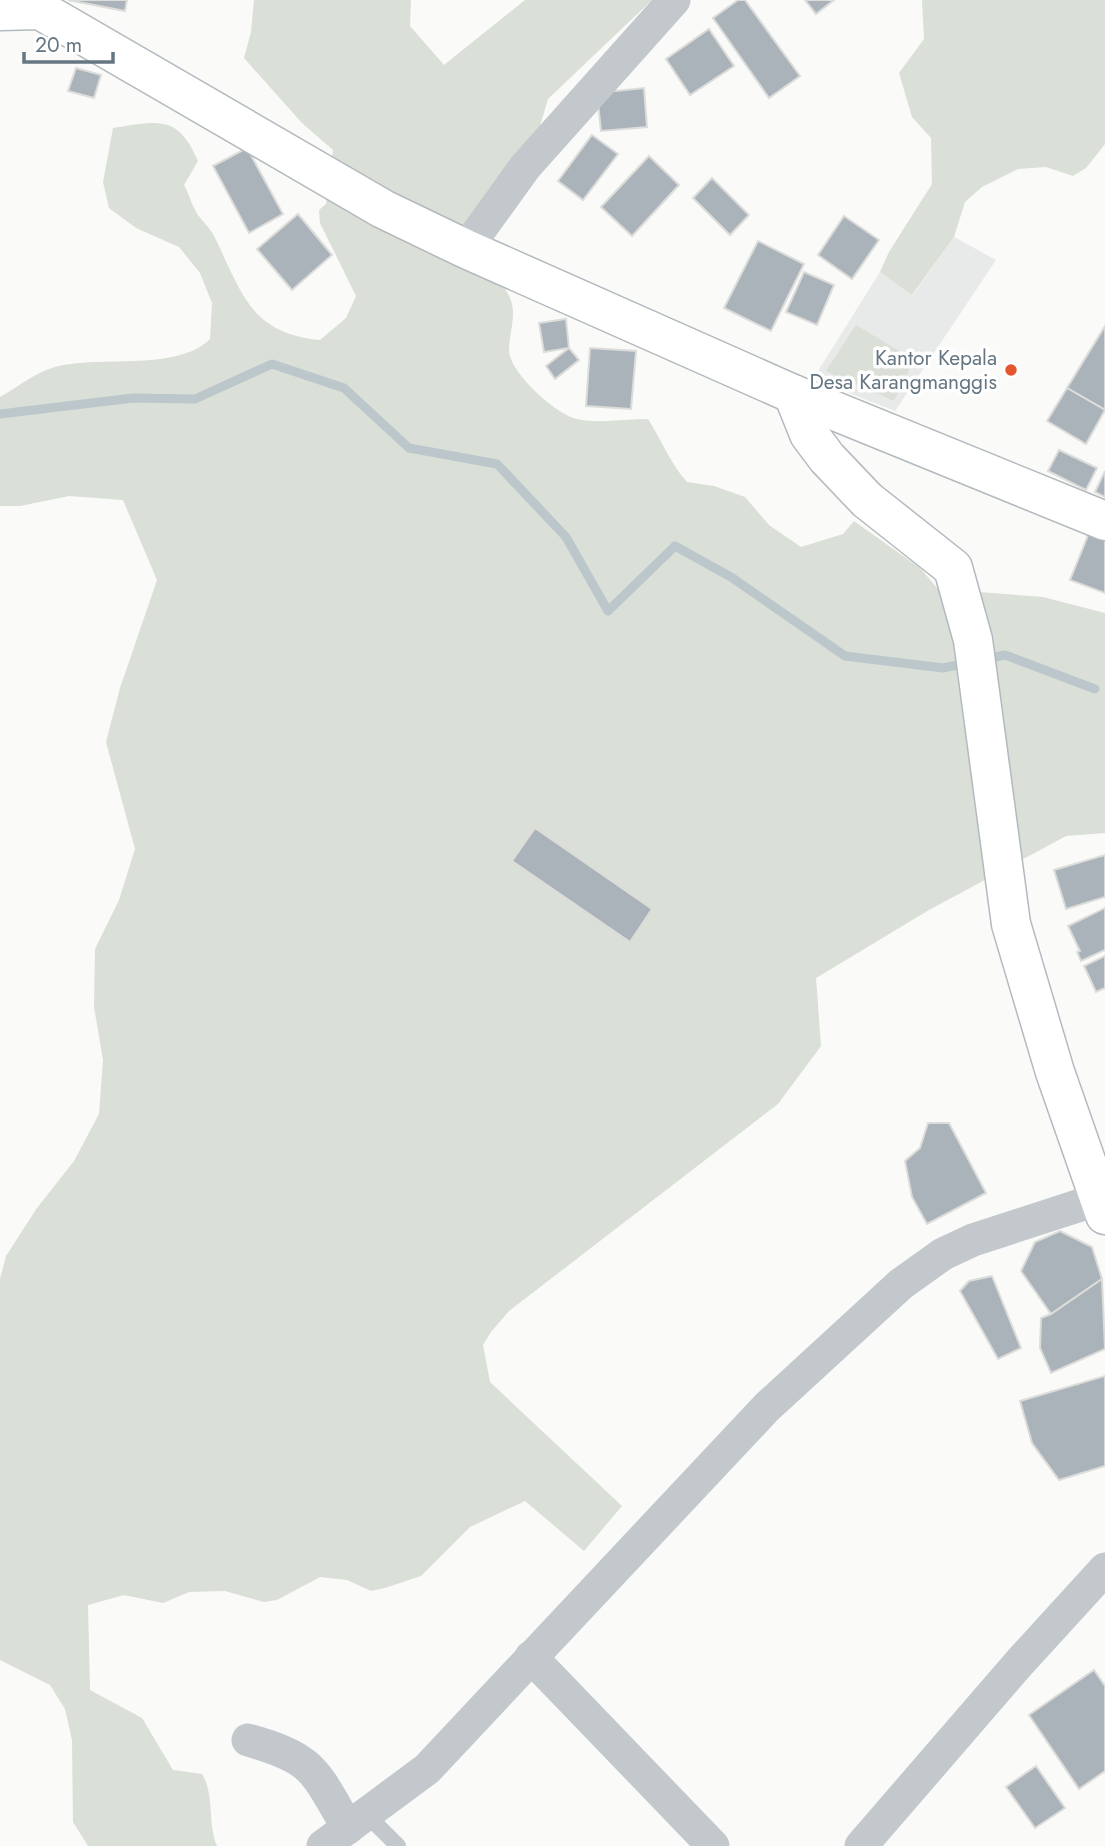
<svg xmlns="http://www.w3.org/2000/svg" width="1105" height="1846" font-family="Jost,sans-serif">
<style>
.built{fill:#e8e9e9}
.green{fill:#dadfd7}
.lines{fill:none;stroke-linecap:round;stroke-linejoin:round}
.stream{stroke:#bbc7cb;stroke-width:9}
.building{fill:#aab3b9;stroke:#dcdcda;stroke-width:2}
.secondary-casing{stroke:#b3babf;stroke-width:41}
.lane{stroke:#c3c8cc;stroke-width:16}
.street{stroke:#c3c8cc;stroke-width:33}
.secondary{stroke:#fff;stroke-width:38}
.poi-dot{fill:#e4572e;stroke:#fff;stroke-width:2.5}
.labels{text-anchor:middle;stroke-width:7;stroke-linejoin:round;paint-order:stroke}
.poi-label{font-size:21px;fill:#657683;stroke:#fff;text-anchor:end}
</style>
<rect width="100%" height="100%" fill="#fafaf8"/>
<!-- built -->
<polygon class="built" points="954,237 996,260 895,411 813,379 880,272 913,295"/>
<!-- green -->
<g class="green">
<path d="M254 0H411L410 26 444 65 525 0H652L548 99 540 126 488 190 451 260C463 266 496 278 504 288 520 308 510 326 509 349 508 372 557 415 577 419 599 424 626 419 648 419 662 441 670 463 687 482L714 486 745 497 769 525 801 547 843 534 854 521 920 568 938 589 1043 597 1105 613V833L1066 836 929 910 816 978 821 1046 778 1104 509 1311 491 1332 483 1345 490 1382 622 1506 584 1551 525 1501 470 1527 421 1576 385 1588 371 1591 347 1580 320 1577 277 1600 264 1602 225 1591 189 1592 163 1603 124 1595 88 1605 90 1690 142 1718 173 1770 202 1774C215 1795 207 1822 217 1846H88L73 1822 72 1740 65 1709 50 1685 0 1660V1279L6 1256 37 1208 74 1161 99 1114 103 1060 94 1007 95 949 119 900 135 849 106 742 120 688 157 580 123 500 69 496 20 506H0V397C16 388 35 373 52 368 94 354 176 373 210 339L212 303 200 273 179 247 136 228 109 208 103 182 113 128C158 121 178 114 198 161L184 185C189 194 192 206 198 215 203 222 210 228 214 236 242 292 249 333 320 340L346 318 356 296 320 223 319 210 326 204 333 150 302 123 244 58 251 32Z"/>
<polygon points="922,0 1105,0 1105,144 1086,168 1073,176 1046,167 1018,169 982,187 965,202 954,237 912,295 880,272 889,252 932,184 931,138 912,117 899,73 924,39"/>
<polygon points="856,325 914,360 894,401 826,371"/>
</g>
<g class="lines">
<!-- stream -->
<g class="stream">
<polyline points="0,414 133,398 195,399 272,364 344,388 409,448 497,464 566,537 608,611 675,546 731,577 845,656 943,668 967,663"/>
<polyline points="985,659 1005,655 1095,689"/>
</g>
</g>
<!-- building -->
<g class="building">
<polygon points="68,0 127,0 125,11"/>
<polygon points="738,0 745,0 800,76 769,98 713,18"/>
<polygon points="805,0 834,0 816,14"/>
<polygon points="709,29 734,66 690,95 666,59"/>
<polygon points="76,68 101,75 94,98 68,91"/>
<polygon points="644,88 647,127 601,131 597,93"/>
<polygon points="592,135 618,154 583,200 558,181"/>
<polygon points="247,148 283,214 249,233 213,166"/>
<polygon points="649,156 679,185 632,236 601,207"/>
<polygon points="712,178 749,215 730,235 693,198"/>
<polygon points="298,214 332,255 292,290 257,249"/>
<polygon points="844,216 879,240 852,279 818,255"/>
<polygon points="758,241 804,264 771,331 724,308"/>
<polygon points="804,272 834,285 817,325 786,312"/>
<polygon points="566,319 569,348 544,352 539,323"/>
<polygon points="1105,326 1105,410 1067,388"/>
<polygon points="569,348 579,360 555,379 546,366"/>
<polygon points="590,348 636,351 631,409 586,406"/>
<polygon points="1067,388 1105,410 1086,444 1047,421"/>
<polygon points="1059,450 1097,468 1086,490 1048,471"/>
<polygon points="1105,471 1105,497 1095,492"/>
<polygon points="1089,533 1105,539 1105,593 1070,580"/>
<polygon points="535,828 652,909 630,942 512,861"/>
<polygon points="1105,855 1105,897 1066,909 1054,870"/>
<polygon points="1105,908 1105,950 1081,961 1077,952 1080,951 1068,926"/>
<polygon points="1105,956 1105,988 1096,992 1084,966"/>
<polygon points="928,1123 949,1123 986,1193 927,1224 912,1197 905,1161 920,1148"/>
<polygon points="1060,1231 1092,1247 1102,1279 1051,1314 1021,1271 1035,1242"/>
<polygon points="992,1276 1021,1348 998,1359 960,1291 969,1281"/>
<polygon points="1102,1279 1105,1349 1051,1373 1040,1348 1041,1318 1051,1314"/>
<polygon points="1105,1376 1105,1466 1059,1480 1032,1443 1020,1401"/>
<polygon points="1094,1670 1105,1686 1105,1771 1079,1789 1029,1715"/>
<polygon points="1036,1766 1065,1808 1035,1828 1006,1787"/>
</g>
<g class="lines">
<!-- secondary casing -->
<g class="secondary-casing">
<g id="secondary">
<polyline points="0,11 40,10 383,209 466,249 793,394 1105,521"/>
<polyline points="793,394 809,434 827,458 867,500 953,568 973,640 1011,924 1055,1072 1105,1215"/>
</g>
</g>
<!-- lane -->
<polyline class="lane" points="367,1815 398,1846"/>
<!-- street -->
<g class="street">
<polyline points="466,249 525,167 674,0"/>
<polyline points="531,1657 713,1846"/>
<path d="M248 1740C315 1759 314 1770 348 1828"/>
<polyline points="323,1846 427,1769 767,1407 901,1284 943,1254 973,1240 1099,1199"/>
<polyline points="861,1846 1020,1662 1105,1569"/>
</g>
<!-- secondary -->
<use href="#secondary" class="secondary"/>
</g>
<!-- markers -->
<circle class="poi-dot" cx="1011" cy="370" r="7"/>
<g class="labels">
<!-- poi labels -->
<g class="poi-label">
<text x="997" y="365">Kantor Kepala<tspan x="997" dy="24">Desa Karangmanggis</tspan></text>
</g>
</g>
<!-- scale -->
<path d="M24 52v10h89v-10" fill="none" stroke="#657683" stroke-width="3.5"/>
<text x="35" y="52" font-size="21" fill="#657683" stroke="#ffffff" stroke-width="5" paint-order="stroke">20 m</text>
</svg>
